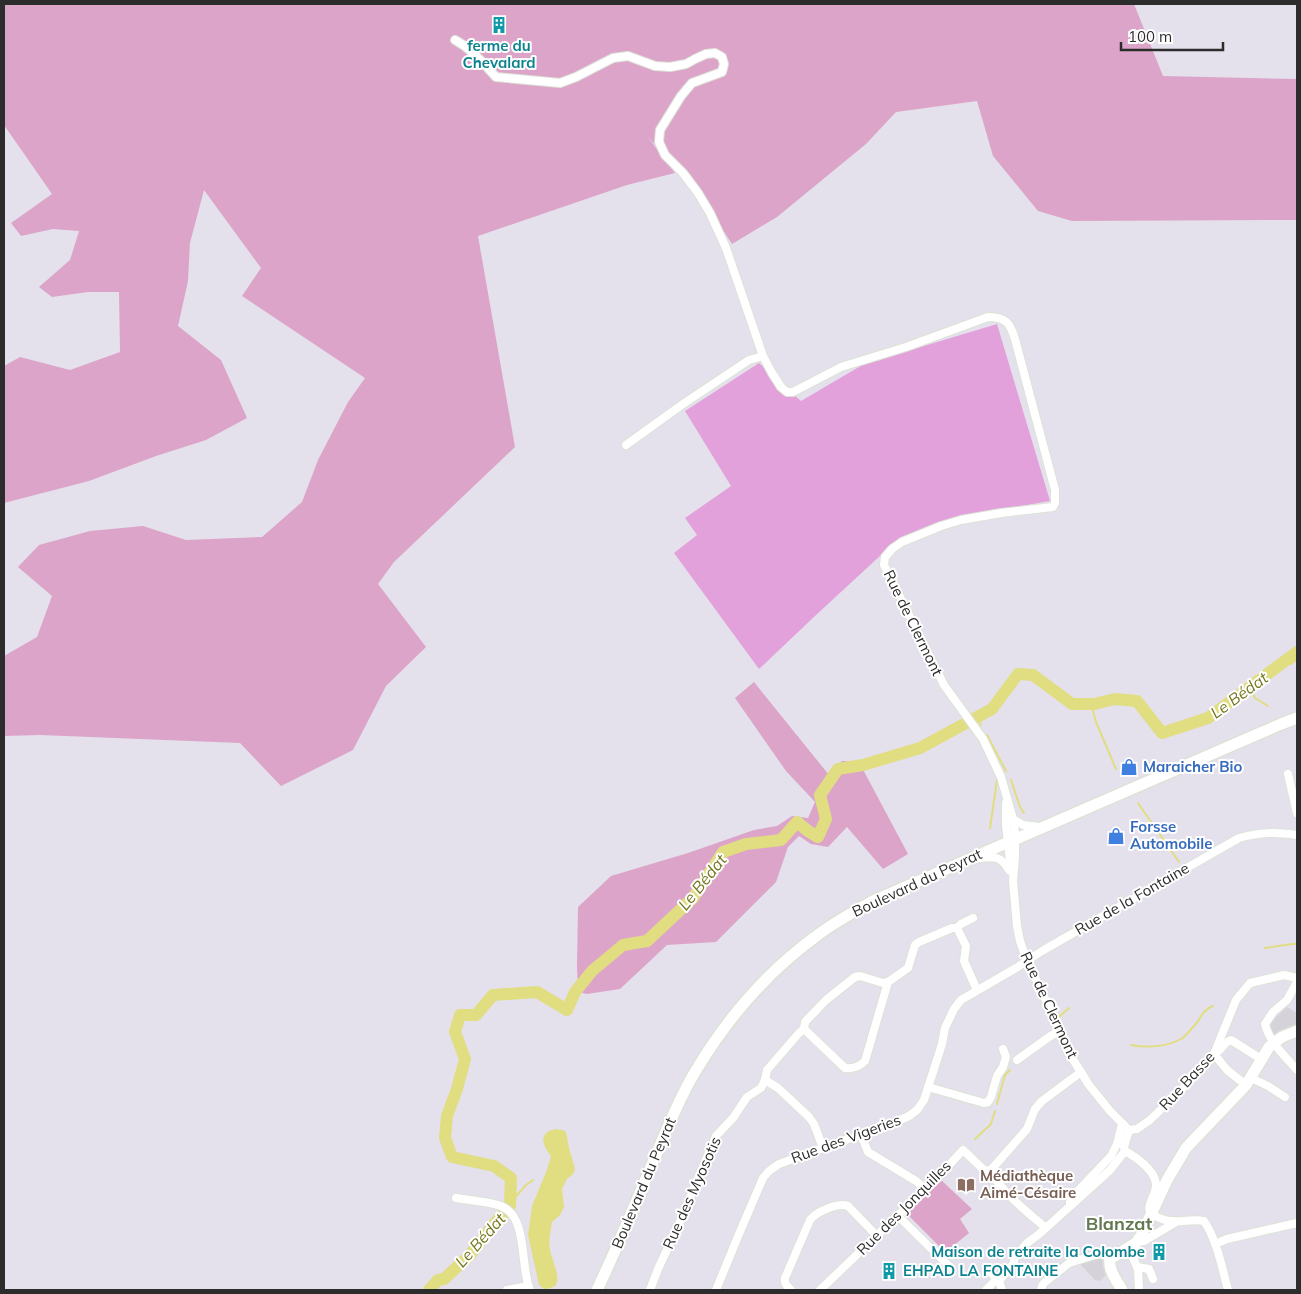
<svg xmlns="http://www.w3.org/2000/svg" width="1301" height="1294" font-family="Mulish,sans-serif">
<style>
.green{fill:#dca4c8}
.pitch{fill:#e2a1da}
.plaza{fill:#d5d3d9}
.water{fill:#e1dd81}
.lines{fill:none;stroke-linecap:round;stroke-linejoin:round}
.stream{stroke:#e1dd81;stroke-width:2}
.river{stroke:#e1dd81;stroke-width:12}
.street-casing{stroke:#dce3d6;stroke-width:10}
.secondary-casing{stroke:#dce3d6;stroke-width:14}
.street{stroke:#fff;stroke-width:8}
.secondary{stroke:#fff;stroke-width:11}
.labels{text-anchor:middle;stroke-width:4;stroke-linejoin:round;paint-order:stroke}
.culture-label{font-size:15px;font-weight:bold;fill:#0d838f;stroke:#fff}
.street-label{font-size:15px;fill:#2c2c2c;stroke:#fff}
.shop-label{font-size:15px;font-weight:bold;fill:#366cbe;stroke:#fff;text-anchor:start}
.education-label{font-size:15px;font-weight:bold;fill:#785e54;stroke:#fff;text-anchor:start}
.water-label{font-size:16px;font-style:italic;fill:#73761b;stroke:#fff}
.quarter-label{font-size:18px;font-weight:bold;fill:#647852;stroke:#fff}
</style>
<rect width="100%" height="100%" fill="#e4e1ec"/>
<!-- green -->
<g class="green">
<polygon points="4,4 1134,4 1163,76 1297,79 1297,220 1072,221 1038,211 993,156 977,101 896,112 866,144 777,217 732,244 698,192 676,172 663,154 647,136 675,173 627,185 478,236 515,447 394,562 378,584 426,647 386,686 353,750 281,786 240,743 40,735 4,736 4,656 37,637 52,596 18,567 39,545 90,531 143,526 186,540 262,537 302,502 318,460 348,402 365,378 242,296 261,268 204,190 190,243 188,281 178,326 221,360 247,418 206,440 156,456 89,481 4,503 4,366 20,357 70,370 120,352 119,292 88,292 52,297 39,287 70,260 79,231 53,229 21,236 11,223 52,194 4,125"/>
<polygon points="754,682 829,775 842,761 859,762 908,854 883,869 847,827 828,847 811,844 799,836 788,847 776,882 716,942 667,945 620,989 587,994 578,992 577,966 578,907 611,876 688,853 754,830 777,826 792,816 808,818 815,802 786,771 735,698"/>
<polygon points="941,1180 972,1209 960,1219 969,1233 942,1255 938,1252 941,1248 907,1214"/>
</g>
<!-- pitch -->
<polygon class="pitch" points="997,324 1050,501 972,515 911,535 881,555 816,615 759,669 674,553 697,535 685,518 731,486 685,411 759,363 801,401 864,364"/>
<!-- plaza -->
<g class="plaza">
<polygon points="1287,1007 1297,1013 1297,1028 1277,1036 1272,1036 1269,1029 1271,1024 1275,1018"/>
<polygon points="1101,1255 1108,1273 1100,1281 1095,1280 1079,1263"/>
</g>
<!-- water -->
<path class="water" d="M556 1129 563 1130 566 1132 569 1148 575 1169 573 1174 567 1179 562 1189 564 1207 560 1215 552 1222C551 1231 548 1241 550 1250 552 1259 559 1274 557 1282 556 1288 548 1289 544 1289L539 1285 528 1235 532 1206 547 1170 551 1156C542 1145 538 1132 556 1129Z"/>
<g class="lines">
<!-- stream -->
<g class="stream">
<polyline points="1291,664 1297,659"/>
<polyline points="1250,687 1255,698 1268,706"/>
<polyline points="1091,704 1096,722 1116,769"/>
<polyline points="974,722 978,720 981,725"/>
<polyline points="987,735 1006,771"/>
<polyline points="1011,780 1020,807 1024,813"/>
<polyline points="1138,803 1179,862"/>
<polyline points="990,828 997,780"/>
<polyline points="1265,948 1292,944 1297,944"/>
<polyline points="1059,1017 1069,1008"/>
<path d="M1131 1045C1146 1048 1167 1047 1181 1039 1186 1036 1191 1029 1195 1025 1203 1016 1201 1011 1213 1006"/>
<polyline points="1020,1062 1025,1059"/>
<polyline points="997,1104 1005,1075 1010,1070"/>
<polyline points="975,1139 991,1124 995,1111"/>
<polyline points="510,1203 526,1185 533,1180"/>
</g>
<!-- river -->
<polyline class="river" points="429,1290 438,1280 444,1279 469,1256 495,1223 510,1206 511,1178 494,1166 452,1157 445,1138 447,1116 457,1089 465,1059 455,1032 460,1015 476,1015 493,995 537,992 567,1010 575,992 592,971 623,945 647,941 693,898 723,852 746,844 781,840 797,822 808,831 818,837 826,819 820,795 838,769 863,765 920,748 992,709 1018,674 1033,675 1072,704 1094,704 1115,699 1137,701 1162,733 1208,718 1297,652"/>
<!-- street casing -->
<g class="street-casing">
<g id="street">
<path d="M455 40C472 49 483 63 496 77L560 83 576 77 613 58 628 56 655 66 670 67 686 64 695 59 706 54 715 53 722 57 724 64 722 72 692 83 681 96 660 130 659 142 665 155 683 173 698 193 710 213 726 248 763 356 772 373 781 387 787 392H793L841 367 906 347 988 317C1006 317 1010 323 1015 339L1055 490V503L1053 507 1001 513 961 520 941 526 902 542 892 549 885 557 884 565 944 685 983 739 1001 777 1013 819 1015 833V857L1013 881 1017 926 1020 941 1027 961 1052 1013 1067 1050 1089 1085 1110 1111 1129 1130 1124 1147 1125 1151C1136 1157 1155 1170 1156 1184 1157 1200 1135 1211 1165 1220 1178 1224 1191 1218 1204 1221 1217 1240 1222 1268 1228 1290"/>
<polyline points="626,445 683,404 749,360 763,356"/>
<polyline points="1288,774 1297,813"/>
<polyline points="1006,803 1006,825 1011,871"/>
<polyline points="1013,819 1023,825 1040,827"/>
<path d="M979 858C994 856 1001 856 1009 870"/>
<polyline points="957,928 961,924 973,918"/>
<path d="M1297 982 1287 1000 1273 1012 1265 1024C1269 1042 1285 1056 1297 1070"/>
<path d="M804 1029 845 1068C853 1069 859 1067 865 1061L888 982"/>
<polyline points="1017,1060 1049,1037 1059,1031"/>
<polyline points="1251,1078 1268,1086 1285,1097"/>
<polyline points="765,1080 778,1088 809,1117 814,1124 823,1148"/>
<path d="M1246 1085 1227 1070 1214 1054C1221 1051 1224 1042 1231 1040L1261 1059"/>
<polyline points="928,1087 984,1103 988,1102 991,1097 997,1076 1003,1067 1006,1057 1003,1049"/>
<polyline points="1129,1130 1137,1129 1150,1120 1182,1089 1211,1059 1214,1054 1236,1000 1250,983 1284,975 1297,978"/>
<polyline points="861,1135 868,1152 916,1181 925,1189"/>
<polyline points="990,1171 1027,1129 1035,1109 1042,1101 1081,1072"/>
<path d="M990 1171C1004 1194 1026 1211 1046 1228"/>
<path d="M456 1198C467 1200 494 1202 503 1207 528 1219 520 1267 530 1290"/>
<polyline points="1070,1204 1070,1202 1074,1195 1111,1156 1117,1144 1122,1124"/>
<polyline points="898,1216 951,1268"/>
<polyline points="1137,1242 1144,1241 1176,1222"/>
<polyline points="1215,1244 1227,1239 1297,1223"/>
<polyline points="1128,1247 1138,1269 1139,1290"/>
<polyline points="1137,1267 1149,1269 1153,1279"/>
<polyline points="507,1290 528,1286"/>
<polyline points="650,1290 658,1269 679,1224 716,1136 733,1118 747,1097 761,1088 765,1080 767,1070 799,1033 804,1029 805,1022 826,1000 855,977 860,976 883,983 888,982 908,968 915,945 919,942 952,928 957,928 966,946 964,961 977,990"/>
<path d="M716 1290 739 1234 763 1178 769 1171 779 1164 790 1160 898 1121 909 1116 917 1110 924 1100 942 1044 945 1028 954 1009 961 1000 1016 968 1042 951 1239 838C1261 832 1275 832 1297 835"/>
<path d="M791 1290C787 1286 784 1284 785 1278L810 1220C816 1212 838 1202 848 1206L877 1236"/>
<polyline points="820,1290 937,1178 963,1150 984,1170 990,1171"/>
<polyline points="986,1290 994,1282 999,1281 987,1269"/>
<polyline points="1002,1290 999,1281 1014,1263 1014,1259 1027,1243 1038,1235 1097,1182 1110,1170 1125,1151"/>
<polyline points="1041,1290 1042,1286 1044,1283 1069,1263 1101,1253 1110,1259"/>
</g>
</g>
<!-- secondary casing -->
<g class="secondary-casing">
<g id="secondary">
<path d="M597 1290C617 1248 635 1205 653 1162 666 1132 678 1100 695 1072 726 1020 766 973 815 937 833 923 853 912 873 901L1281 724 1297 718"/>
<path d="M1122 1290C1117 1281 1108 1270 1110 1259L1136 1243 1141 1236 1167 1180 1186 1148 1246 1085 1269 1047 1282 1037 1297 1031"/>
</g>
</g>
<!-- street -->
<use href="#street" class="street"/>
<!-- secondary -->
<use href="#secondary" class="secondary"/>
</g>
<!-- icons -->
<defs>
<g id="building-bare" transform="scale(1.35)"><path d="M-4-6H4V6H1V3H-1V6H-4ZM-2.5-4.3h1.7v1.8h-1.7ZM.8-4.3h1.7v1.8H.8ZM-2.5-1h1.7V.8h-1.7ZM.8-1h1.7V.8H.8Z" fill="#0f9aa8" stroke="#fff" stroke-width="2.5" paint-order="stroke"/></g>
<g id="shop-bare" transform="scale(1.35)"><path d="M-5-2.5h2.3a2.7 3.5 0 0 1 5.4 0H5L5.5 6h-11ZM-1.5-2.5h3a1.5 2.3 0 0 0-3 0Z" fill="#3f7fe0" stroke="#fff" stroke-width="2.5" paint-order="stroke"/></g>
<g id="library-bare" transform="scale(1.35)"><path d="M-6-4Q-3-5.5-.7-3.5V5Q-3 3-6 4ZM6-4Q3-5.5 .7-3.5V5Q3 3 6 4Z" fill="#8d6e63" stroke="#fff" stroke-width="2.5" paint-order="stroke"/></g>
</defs>
<g fill-rule="evenodd">
<use href="#building-bare" x="499" y="25"/>
<use href="#shop-bare" x="1129" y="767"/>
<use href="#shop-bare" x="1116" y="836"/>
<use href="#library-bare" x="966" y="1185"/>
<use href="#building-bare" x="1159" y="1252"/>
<use href="#building-bare" x="889" y="1271"/>
</g>
<g class="labels">
<!-- culture labels -->
<g class="culture-label">
<text x="499" y="51">ferme du<tspan x="499" dy="17">Chevalard</tspan></text>
<text x="1145" y="1257" text-anchor="end">Maison de retraite la Colombe</text>
<text x="903" y="1276" text-anchor="start">EHPAD LA FONTAINE</text>
</g>
<!-- street labels -->
<g class="street-label">
<text transform="translate(913 623) rotate(64)" y="5">Rue de Clermont</text>
<text transform="translate(917 883) rotate(-25)" y="5">Boulevard du Peyrat</text>
<text transform="translate(1132 899) rotate(-30)" y="5">Rue de la Fontaine</text>
<text transform="translate(1049 1005) rotate(65)" y="5">Rue de Clermont</text>
<text transform="translate(1187 1081) rotate(-47)" y="5">Rue Basse</text>
<text transform="translate(846 1139) rotate(-20)" y="5">Rue des Vigeries</text>
<text transform="translate(644 1183) rotate(-67)" y="5">Boulevard du Peyrat</text>
<text transform="translate(692 1193) rotate(-66)" y="5">Rue des Myosotis</text>
<text transform="translate(904 1208) rotate(-45)" y="5">Rue des Jonquilles</text>
</g>
<!-- shop labels -->
<g class="shop-label">
<text x="1143" y="772">Maraicher Bio</text>
<text x="1130" y="832">Forsse<tspan x="1130" dy="17">Automobile</tspan></text>
</g>
<!-- education labels -->
<g class="education-label">
<text x="980" y="1181">Médiathèque<tspan x="980" dy="17">Aimé-Césaire</tspan></text>
</g>
<!-- water labels -->
<g class="water-label">
<text transform="translate(1239 695) rotate(-36)" y="6">Le Bédat</text>
<text transform="translate(702 882) rotate(-51)" y="6">Le Bédat</text>
<text transform="translate(480 1240) rotate(-48)" y="6">Le Bédat</text>
</g>
<!-- quarter labels -->
<g class="quarter-label">
<text x="1119" y="1230">Blanzat</text>
</g>
</g>
<!-- border -->
<rect width="1301" height="1294" fill="none" stroke="#2c2c2c" stroke-width="10"/>
<!-- scale -->
<path d="M1121 42v8h102v-8" fill="none" stroke="#2c2c2c" stroke-width="2.5"/>
<text x="1128" y="42" font-size="15" fill="#2c2c2c" stroke="#ffffff" stroke-width="4" paint-order="stroke">100 m</text>
</svg>
